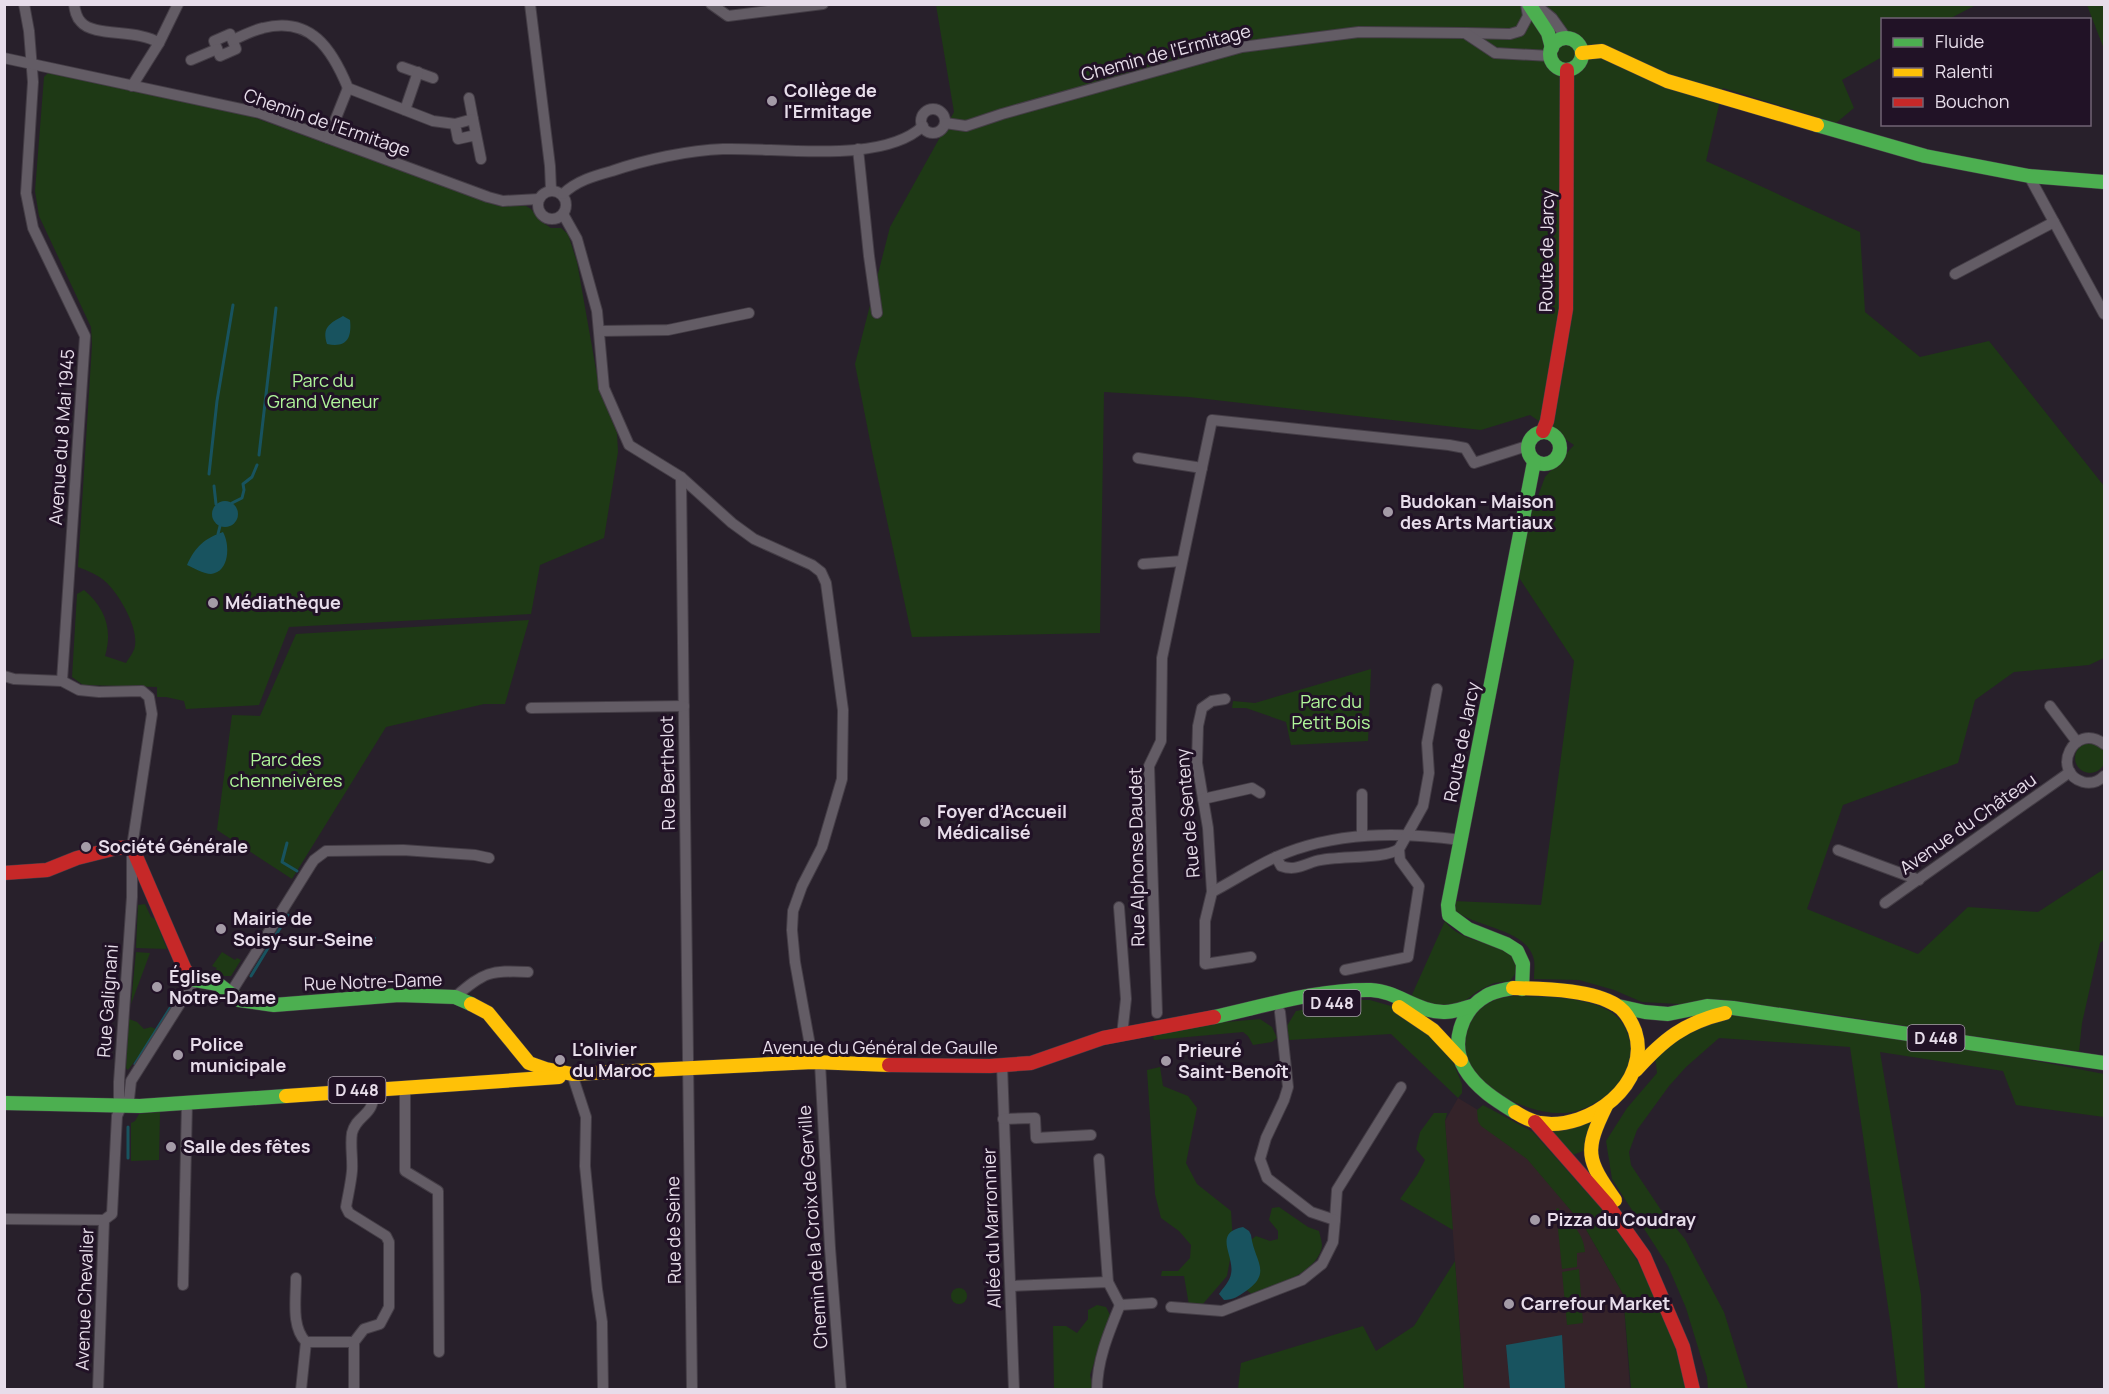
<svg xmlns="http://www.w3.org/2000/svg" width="2109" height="1394" font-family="Manrope,sans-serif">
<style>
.commercial{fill:#342329}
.green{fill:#1e3915}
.water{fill:#18535f}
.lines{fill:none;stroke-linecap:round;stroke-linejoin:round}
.stream{stroke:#18535f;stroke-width:3}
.street-casing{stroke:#443d46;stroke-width:12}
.fast-casing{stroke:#443d46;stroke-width:15}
.slow-casing{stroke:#443d46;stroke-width:15}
.jam-casing{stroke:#443d46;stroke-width:15}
.street{stroke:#635c65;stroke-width:10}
.fast{stroke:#4caf50;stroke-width:14}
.slow{stroke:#ffc107;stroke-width:14}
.jam{stroke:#c62828;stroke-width:14}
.poi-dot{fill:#a49ba7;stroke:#211226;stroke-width:2}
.labels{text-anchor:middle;stroke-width:6;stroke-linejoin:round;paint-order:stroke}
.shield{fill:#211226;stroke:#aca0af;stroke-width:1.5}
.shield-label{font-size:16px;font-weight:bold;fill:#e7ddea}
.street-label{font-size:18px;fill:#e7ddea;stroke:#211226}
.poi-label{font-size:18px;font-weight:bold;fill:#e7ddea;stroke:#211226;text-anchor:start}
.park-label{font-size:18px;fill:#b0f69a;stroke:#211226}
</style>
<rect width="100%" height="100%" fill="#28202b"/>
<!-- commercial -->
<polygon class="commercial" points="1458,1098 1498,1122 1584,1226 1623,1294 1630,1389 1464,1389 1445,1121"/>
<!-- green -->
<g class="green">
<path d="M936 5H1976L1949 19 1882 20V57L1842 80 1854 108 1836 123 1723 88 1706 161 1860 232 1865 312 1920 357 1989 341 2104 486V658L2089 665 2014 672 1975 700 1958 763 1843 805 1807 909 1918 954 1968 907 2038 912 2104 869V940L2100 943 2082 1023 2079 1052 1808 1011 1642 1002 1614 990 1579 980 1534 979C1534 973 1535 966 1534 960 1528 929 1477 928 1456 911L1454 901 1541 905 1574 661 1512 567 1545 477 1574 445 1530 415 1481 430 1189 397 1104 392 1100 633 912 637 872 451 855 364 890 227 954 112Z"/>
<polygon points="2087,5 2104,5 2104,49"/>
<path d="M48 73 247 115 498 206H526L531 209 542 222 551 228H561L568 234 577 262 600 392 617 433 618 452 604 538 540 565 531 614 289 627 259 705 186 709 184 701 166 697H157V687L83 685 72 677 77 594 84 590C105 608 113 629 105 656L126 663C129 658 134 652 135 646 138 627 120 596 107 583 99 575 88 571 78 567L92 345 91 327 39 216 35 191 44 77Z"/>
<polygon points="529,620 505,704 484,704 386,727 292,879 217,830 232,715 260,716 296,634"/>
<polygon points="1371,669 1368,741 1291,745 1286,722 1246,708 1232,708 1233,701 1255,703"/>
<circle cx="2090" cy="758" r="15"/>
<polygon points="145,904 151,917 155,919 167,949 136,948 138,905"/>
<path d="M1445 921C1461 945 1500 939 1517 961L1515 974 1510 981 1494 983 1478 991 1458 1006 1445 1008 1411 997Z"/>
<polygon points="136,952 150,953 131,1004"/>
<polygon points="222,952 235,960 237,958 241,960 231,976 224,976 215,971 217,968 212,966"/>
<path d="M1513 996C1543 997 1586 996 1611 1012 1621 1019 1626 1027 1629 1038 1640 1073 1607 1101 1577 1111 1541 1121 1483 1094 1468 1060 1460 1040 1469 1015 1487 1004 1495 999 1504 997 1513 996Z"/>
<polygon points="1353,1000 1370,1000 1398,1008 1450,1055 1462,1084 1462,1093 1458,1098 1391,1034 1289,1040 1287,1026 1296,1011"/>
<polygon points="1737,1015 2009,1056 2104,1074 2104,1117 2016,1105 2003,1071 1880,1052 1921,1295 1925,1389 1898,1389 1891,1327 1850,1047 1719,1038 1686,1067 1669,1086 1637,1130 1629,1152 1631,1165 1661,1210 1685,1239 1724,1312 1748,1389 1708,1389 1707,1377 1686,1308 1668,1266 1612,1179 1606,1141 1627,1108 1657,1073 1655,1056 1686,1026"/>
<polygon points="129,1019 137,1022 144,1029 151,1027 158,1030 128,1070 126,1068"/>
<polygon points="1260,1019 1272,1027 1277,1038 1272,1042 1253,1045 1248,1036 1243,1032 1154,1040 1152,1034 1204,1024"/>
<polygon points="1160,1067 1163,1086 1188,1096 1197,1108 1186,1163 1197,1184 1231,1211 1233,1243 1227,1276 1202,1305 1190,1311 1184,1276 1161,1276 1162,1271 1178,1271 1190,1258 1191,1245 1179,1231 1161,1218 1155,1194 1147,1070"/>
<path d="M1483 1105 1533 1132 1590 1196H1593C1607 1216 1623 1236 1635 1257 1660 1298 1676 1343 1686 1389H1631L1623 1294 1584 1226 1527 1159 1481 1126 1478 1121 1477 1110Z"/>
<polygon points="160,1112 159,1160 131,1161 131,1123 135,1121 139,1114"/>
<polygon points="1434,1113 1447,1113 1445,1121 1453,1230 1400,1199 1417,1175 1425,1160 1416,1149 1420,1132"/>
<polygon points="1589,1122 1590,1124 1583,1151 1570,1156 1554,1137 1552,1130"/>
<path d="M1279 1207 1308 1227 1319 1231C1320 1235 1322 1242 1322 1246 1318 1273 1274 1286 1253 1295L1245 1289 1244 1245 1256 1236 1270 1241 1278 1239V1231L1269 1220 1272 1208Z"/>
<path d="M1558 1208C1570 1221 1584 1233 1585 1252L1577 1253V1267L1562 1269 1556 1209Z"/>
<polygon points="1455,1261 1464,1389 1238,1389 1241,1363 1363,1326 1376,1351 1414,1326"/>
<polygon points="1579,1269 1583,1323 1567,1325 1562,1272"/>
<circle cx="959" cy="1296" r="8"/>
<polygon points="1097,1305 1106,1307 1110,1315 1090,1375 1093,1389 1054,1389 1053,1326 1066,1326 1077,1333 1088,1319 1088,1310"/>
</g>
<!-- water -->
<g class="water">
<path d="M343 316 350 320C352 338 347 348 327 344 322 327 329 324 343 316Z"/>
<circle cx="225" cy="514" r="13"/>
<path d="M223 532C230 544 230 572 211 574 204 574 194 568 187 565 195 547 205 538 223 532Z"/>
<polygon points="356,936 376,937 375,945 356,944 354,940"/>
<path d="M1243 1227 1249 1231 1251 1235C1254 1261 1273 1272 1246 1291 1239 1296 1233 1300 1224 1300L1219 1294C1223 1288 1230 1281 1231 1274 1235 1256 1212 1233 1243 1227Z"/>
<polygon points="1562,1335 1565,1389 1510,1389 1506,1345"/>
</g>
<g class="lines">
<!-- stream -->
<g class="stream">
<polyline points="259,455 276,308"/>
<polyline points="209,474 217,401 233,305"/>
<polyline points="214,486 216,504"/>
<polyline points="232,503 242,498 244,490 243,484 252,477 257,465"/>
<polyline points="218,534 220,526"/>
<polyline points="287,843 282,862 297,871"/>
<polyline points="251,976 288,915"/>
<polyline points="135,1064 182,989"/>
<polyline points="128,1158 128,1127"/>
</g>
<!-- street casing -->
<g class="street-casing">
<g id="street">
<polyline points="24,4 29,31 33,82 26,193 33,228 85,336 62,681"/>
<path d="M74 4C75 11 76 17 81 22 93 37 139 29 159 43"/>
<polyline points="530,4 550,166 551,190"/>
<polyline points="711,4 728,16 823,4"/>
<polyline points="1535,4 1552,18 1567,39"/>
<polyline points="1465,33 1510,34 1520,31 1528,16 1526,4"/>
<polygon points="230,34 236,49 220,56 214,41"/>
<path d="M233 40C242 36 253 30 263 28 311 16 332 49 348 88L433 121 455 124"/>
<polyline points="4,58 260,113 488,197 503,201 539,199"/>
<polyline points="191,60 217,49"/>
<polyline points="402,67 433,78"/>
<polyline points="132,86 159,43 178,4"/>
<polyline points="469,98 473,119"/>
<circle cx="933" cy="121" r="12"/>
<polyline points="405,110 418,72"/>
<polyline points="945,123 966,126 1002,114 1242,47 1359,32 1465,33 1495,53 1550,56"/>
<polyline points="476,135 458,139 455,124 473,119 481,159"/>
<polyline points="328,138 348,88"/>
<polyline points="858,149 869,256 877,313"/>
<polyline points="2029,176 2104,314"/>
<circle cx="552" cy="205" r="14"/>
<path d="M563 194C576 181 594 176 612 171 644 160 689 150 723 149 777 147 882 165 923 126"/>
<polyline points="563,214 577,239 597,311 604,388 629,445 681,477 732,523 754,539 812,565 821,572 826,583 843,710 842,779 822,847 802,886 793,911 792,930 795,962 813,1062"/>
<polyline points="1955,274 2054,222"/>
<polyline points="600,331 668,330 749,313"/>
<polyline points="1138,458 1202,468"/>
<polyline points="681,477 692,1390"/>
<polyline points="1143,564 1182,561"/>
<polyline points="4,676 14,679 62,681 79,690 99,692 142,691 149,697 152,714 132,847 132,897 119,1082 119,1099 121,1107"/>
<polyline points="1225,699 1212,701 1202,708 1198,726 1197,763 1208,828 1212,892 1205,921 1205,964 1251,957"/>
<polyline points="2050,706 2077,742"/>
<polyline points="531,708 684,706"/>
<path d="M2104 744C2074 721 2050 772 2083 782 2091 784 2098 782 2104 776"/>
<polyline points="1203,799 1252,788 1260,793"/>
<polyline points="1362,835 1362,794"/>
<polyline points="1838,850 1919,880"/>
<path d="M1276 857 1281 866C1295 871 1303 865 1316 861 1339 855 1382 860 1399 849"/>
<path d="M1212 892C1233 881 1254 867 1276 857 1335 831 1399 832 1461 840"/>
<polyline points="1885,903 2070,772"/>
<polyline points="1119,907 1126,999 1122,1035"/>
<polyline points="1345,970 1408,957 1419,886 1400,860 1399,849 1423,806 1429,773 1427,743 1437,689"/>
<polyline points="230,994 310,866 314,860 326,851 403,850 475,855 489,858"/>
<path d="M455 997C484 972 490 970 528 972"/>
<polyline points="1157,1013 1149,766 1161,741 1162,658 1212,420 1449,445 1465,448 1474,463 1527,446"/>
<polyline points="820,1063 830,1248 841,1390"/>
<polyline points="1002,1065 1014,1390"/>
<polyline points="572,1074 586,1117 585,1166 597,1289 602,1322 603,1390"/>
<polyline points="405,1088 405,1171 438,1191 439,1352"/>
<polyline points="1003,1119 1035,1118 1036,1138 1091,1135"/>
<polyline points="1099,1159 1108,1282"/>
<polyline points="4,1219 104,1220"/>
<polyline points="1335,1220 1337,1190 1401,1087"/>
<path d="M296 1278C296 1299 291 1327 306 1342H354L364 1329 380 1324 389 1307V1242L386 1236 349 1213 346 1207C348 1195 351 1183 352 1171 353 1159 350 1145 352 1133 357 1113 376 1117 373 1089"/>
<polyline points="183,1285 187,1103"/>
<polyline points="1011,1286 1108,1282 1120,1305 1152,1303"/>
<polyline points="1171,1307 1222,1311 1302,1280 1322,1264 1333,1242 1335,1220 1311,1212 1267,1178 1260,1159 1266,1138 1284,1100 1288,1087 1280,1012"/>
<polyline points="354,1342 354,1390"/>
<polyline points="98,1390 104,1220 112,1214 117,1116 121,1107 129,1099 131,1081 195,980"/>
<polyline points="301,1390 306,1342"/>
<path d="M1097 1390C1097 1360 1109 1332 1120 1305"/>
</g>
</g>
<!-- fast casing -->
<g class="fast-casing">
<g id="fast">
<polyline points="1529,4 1548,33 1552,48"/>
<circle cx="1566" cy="54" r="16"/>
<polyline points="1817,125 1925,156 2029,176 2104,182"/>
<circle cx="1544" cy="448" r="16"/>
<polyline points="192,977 195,980 218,984 239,1000 274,1005 399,995 455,997 471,1004"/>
<path d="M1513 988C1504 990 1494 991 1486 996 1461 1010 1450 1044 1465 1069 1476 1088 1497 1101 1515 1112"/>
<polyline points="1522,989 1523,964 1517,951 1506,944 1468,929 1449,915 1448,905 1534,462"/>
<polyline points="1618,1006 1645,1012 1668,1014 1707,1006 1733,1008 2104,1063"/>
<path d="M1214 1017C1265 1006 1318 989 1371 990 1397 991 1419 1013 1445 1012 1454 1012 1464 1008 1472 1006"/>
<polyline points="4,1103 140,1106 286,1096"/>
</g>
</g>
<!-- slow casing -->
<g class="slow-casing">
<g id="slow">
<polyline points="1582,53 1602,51 1667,81 1817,125"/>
<path d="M1513 988C1543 989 1591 989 1616 1005 1625 1010 1631 1021 1635 1031 1652 1083 1590 1131 1540 1123 1531 1121 1523 1117 1515 1112"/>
<polyline points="471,1004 488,1013 529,1063 546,1069 572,1074 813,1062 889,1065"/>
<polyline points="1399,1007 1433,1030 1461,1060"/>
<path d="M1636 1070C1664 1039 1684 1023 1725 1013"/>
<polyline points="286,1096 559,1077"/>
<path d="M1606 1106C1584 1151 1586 1159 1615 1200"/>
</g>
</g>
<!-- jam casing -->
<g class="jam-casing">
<g id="jam">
<polyline points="1543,431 1547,421 1566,309 1567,70"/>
<polyline points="4,873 47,870 77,858 117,848 132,847 185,970 192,977"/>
<polyline points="889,1065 990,1066 1031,1063 1103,1038 1214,1017"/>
<polyline points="1535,1122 1607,1204 1644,1256 1683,1347 1693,1390"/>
</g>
</g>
<!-- street -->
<use href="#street" class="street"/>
<!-- fast -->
<use href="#fast" class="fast"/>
<!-- slow -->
<use href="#slow" class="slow"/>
<!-- jam -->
<use href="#jam" class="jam"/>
</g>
<!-- markers -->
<g class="poi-dot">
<circle cx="772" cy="101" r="6"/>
<circle cx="1388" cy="512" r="6"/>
<circle cx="213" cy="603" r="6"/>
<circle cx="925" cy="822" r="6"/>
<circle cx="86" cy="847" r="6"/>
<circle cx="221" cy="929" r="6"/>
<circle cx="157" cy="987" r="6"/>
<circle cx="178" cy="1055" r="6"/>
<circle cx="560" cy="1060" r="6"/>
<circle cx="1166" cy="1061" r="6"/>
<circle cx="171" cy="1147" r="6"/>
<circle cx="1535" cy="1220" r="6"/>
<circle cx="1509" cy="1304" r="6"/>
</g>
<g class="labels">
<!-- shield labels -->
<g class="shield">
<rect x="1303.5" y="990" width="57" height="26" rx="4.5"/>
<rect x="1907.5" y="1025" width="57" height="26" rx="4.5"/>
<rect x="328.5" y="1077" width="57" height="26" rx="4.5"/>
</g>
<g class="shield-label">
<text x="1332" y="1009">D 448</text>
<text x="1936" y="1044">D 448</text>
<text x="357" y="1096">D 448</text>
</g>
<!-- street labels -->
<g class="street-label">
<text transform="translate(1166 53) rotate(-15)" y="6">Chemin de l'Ermitage</text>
<text transform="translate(327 123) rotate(19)" y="6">Chemin de l'Ermitage</text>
<text transform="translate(1547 251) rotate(-89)" y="6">Route de Jarcy</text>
<text transform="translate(62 437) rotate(-86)" y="6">Avenue du 8 Mai 1945</text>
<text transform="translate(1462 742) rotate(-79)" y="6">Route de Jarcy</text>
<text transform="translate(668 773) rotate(-91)" y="6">Rue Berthelot</text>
<text transform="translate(1188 813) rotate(-95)" y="6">Rue de Senteny</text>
<text transform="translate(1968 824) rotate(-35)" y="6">Avenue du Château</text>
<text transform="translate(1137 857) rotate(-91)" y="6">Rue Alphonse Daudet</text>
<text transform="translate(373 982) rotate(-2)" y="6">Rue Notre-Dame</text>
<text transform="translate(108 1001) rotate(-86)" y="6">Rue Galignani</text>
<text x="880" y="1054">Avenue du Général de Gaulle</text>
<text transform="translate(813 1227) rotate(-94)" y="6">Chemin de la Croix de Gerville</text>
<text transform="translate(992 1228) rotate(-92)" y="6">Allée du Marronnier</text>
<text transform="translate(674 1230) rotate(-91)" y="6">Rue de Seine</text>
<text transform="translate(85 1299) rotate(-88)" y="6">Avenue Chevalier</text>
</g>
<!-- poi labels -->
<g class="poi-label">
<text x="784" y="97">Collège de<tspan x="784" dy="21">l'Ermitage</tspan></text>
<text x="1400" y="508">Budokan - Maison<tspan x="1400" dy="21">des Arts Martiaux</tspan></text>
<text x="225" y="609">Médiathèque</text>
<text x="937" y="818">Foyer d’Accueil<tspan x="937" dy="21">Médicalisé</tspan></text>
<text x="98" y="853">Société Générale</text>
<text x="233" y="925">Mairie de<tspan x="233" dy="21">Soisy-sur-Seine</tspan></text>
<text x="169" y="983">Église<tspan x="169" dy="21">Notre-Dame</tspan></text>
<text x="190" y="1051">Police<tspan x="190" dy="21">municipale</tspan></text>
<text x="572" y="1056">L'olivier<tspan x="572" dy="21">du Maroc</tspan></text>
<text x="1178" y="1057">Prieuré<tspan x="1178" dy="21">Saint-Benoît</tspan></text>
<text x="183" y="1153">Salle des fêtes</text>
<text x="1547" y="1226">Pizza du Coudray</text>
<text x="1521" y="1310">Carrefour Market</text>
</g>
<!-- park labels -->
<g class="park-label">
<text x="323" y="387">Parc du<tspan x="323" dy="21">Grand Veneur</tspan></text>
<text x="1331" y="708">Parc du<tspan x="1331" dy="21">Petit Bois</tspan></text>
<text x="286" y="766">Parc des<tspan x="286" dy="21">chenneivères</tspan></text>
</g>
</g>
<!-- border -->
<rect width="2109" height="1394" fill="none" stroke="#e7ddea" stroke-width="12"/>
<!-- legend -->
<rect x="1881" y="18" width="210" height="108" fill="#211226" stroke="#706374" stroke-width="1.5"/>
<rect x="1893" y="38" width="30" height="9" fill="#4caf50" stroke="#706374" stroke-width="1.5"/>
<text x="1935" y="48" font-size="18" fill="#e7ddea">Fluide</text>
<rect x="1893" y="68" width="30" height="9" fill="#ffc107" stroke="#706374" stroke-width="1.5"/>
<text x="1935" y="78" font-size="18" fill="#e7ddea">Ralenti</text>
<rect x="1893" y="98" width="30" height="9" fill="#c62828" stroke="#706374" stroke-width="1.5"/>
<text x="1935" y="108" font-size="18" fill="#e7ddea">Bouchon</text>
</svg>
